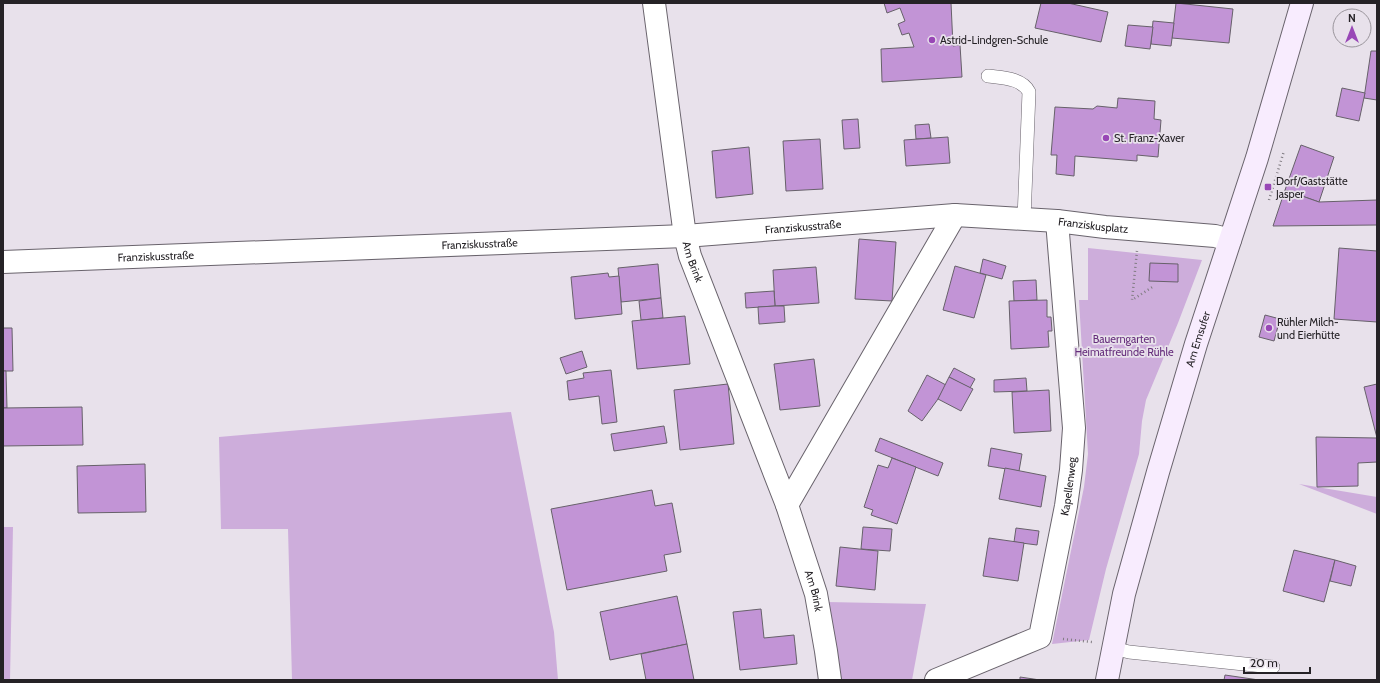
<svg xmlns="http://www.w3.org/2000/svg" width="1380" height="683" font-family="Cabin,sans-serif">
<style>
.green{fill:#cdaddb}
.building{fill:#c294d6;stroke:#67616a}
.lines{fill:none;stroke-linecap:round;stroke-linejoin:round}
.service-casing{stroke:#69636c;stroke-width:14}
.minor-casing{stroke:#69636c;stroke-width:24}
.secondary-casing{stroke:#69636c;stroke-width:24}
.path{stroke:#807c82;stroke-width:2.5;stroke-dasharray:1 3;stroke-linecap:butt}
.service{stroke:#fff;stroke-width:13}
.minor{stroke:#fff;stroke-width:22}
.secondary{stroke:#f8ecfe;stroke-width:22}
.poi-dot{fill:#9847b6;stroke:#e8e1eb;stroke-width:1.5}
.labels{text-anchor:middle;stroke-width:3.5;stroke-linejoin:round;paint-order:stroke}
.poi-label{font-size:11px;fill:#252226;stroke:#e8e1eb;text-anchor:start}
.street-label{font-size:11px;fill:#252226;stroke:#e8e1eb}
.park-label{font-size:11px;fill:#662e7c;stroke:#e8e1eb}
</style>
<rect width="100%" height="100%" fill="#e8e1eb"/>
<!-- green -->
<g class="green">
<polygon points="1088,248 1202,260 1178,323 1146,400 1142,421 1139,454 1106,569 1089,640 1052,644 1084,487 1088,454 1079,300 1088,300"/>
<polygon points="511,412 554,632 558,680 292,680 288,529 221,529 219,437"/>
<polygon points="1299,484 1377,497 1377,514"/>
<polygon points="3,527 13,527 10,680 3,680"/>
<polygon points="827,602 926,604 912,680 840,680"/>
</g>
<!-- building -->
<g class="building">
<polygon points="884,3 951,3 953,46 960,45 962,77 882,82 881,49 914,47 909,33 902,35 898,24 905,21 900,8 887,13"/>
<polygon points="1041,3 1068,3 1108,12 1101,42 1035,28"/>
<polygon points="1176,3 1233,9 1229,43 1172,38"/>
<polygon points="1153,21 1174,23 1171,46 1151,44"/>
<polygon points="1128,25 1153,27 1150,49 1125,46"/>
<polygon points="1371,51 1377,51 1377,100 1364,98"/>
<polygon points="1342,88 1365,93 1359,121 1336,116"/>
<polygon points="1118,98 1155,101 1154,119 1161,120 1158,157 1137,155 1137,161 1075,156 1074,176 1056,174 1057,155 1051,155 1055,107 1093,109 1097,106 1117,108"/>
<polygon points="858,119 860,148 844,149 842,120"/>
<polygon points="929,124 931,138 916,139 915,125"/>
<polygon points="948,137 950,163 906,166 904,140"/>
<polygon points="820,139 823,189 786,191 783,141"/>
<polygon points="1301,145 1334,157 1319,202 1285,190"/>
<polygon points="749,147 753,194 716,198 712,151"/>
<polygon points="1285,190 1319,202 1377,200 1377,225 1273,226"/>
<polygon points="859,239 896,242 892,301 855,299"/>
<polygon points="1339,248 1377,251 1377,322 1334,319"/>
<polygon points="983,259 1006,266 1002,279 980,273"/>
<polygon points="1150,263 1178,264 1178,282 1149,281"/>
<polygon points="658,264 661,298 621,302 618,268"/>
<polygon points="955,266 986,275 974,318 943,310"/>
<polygon points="816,267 819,303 775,306 773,270"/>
<polygon points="608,273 609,277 619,276 622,314 575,319 571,277"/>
<polygon points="1036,280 1037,300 1014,301 1013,281"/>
<polygon points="774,291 775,306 746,308 745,293"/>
<polygon points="661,298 663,318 641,320 639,301"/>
<polygon points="1047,300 1047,317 1051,317 1052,331 1048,331 1049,347 1011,349 1009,301"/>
<polygon points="775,306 784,306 785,322 759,324 758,307"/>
<polygon points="1265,315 1280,319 1274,341 1259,337"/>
<polygon points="685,316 690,364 637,369 632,321"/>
<polygon points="3,328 12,328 13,371 3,371"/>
<polygon points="582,351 587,367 566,374 560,358"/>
<polygon points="814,359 820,406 780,410 774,364"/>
<polygon points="954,368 975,379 970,388 949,377"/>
<polygon points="611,370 617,422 602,424 599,396 569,400 567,381 584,378 583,373"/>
<polygon points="3,371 6,371 7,408 3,408"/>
<polygon points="927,375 946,385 938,399 922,421 908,411"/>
<polygon points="949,377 973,389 961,411 938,399"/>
<polygon points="1026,378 1027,391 994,392 994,380"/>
<polygon points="728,384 734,444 680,450 674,390"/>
<polygon points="1377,384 1377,462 1358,463 1358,486 1317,487 1316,437 1377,438 1364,387"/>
<polygon points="1049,390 1051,431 1014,433 1012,392"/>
<polygon points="82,407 83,445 3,446 3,408"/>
<polygon points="664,426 667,443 614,451 611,434"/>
<polygon points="880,438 943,463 938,476 875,451"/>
<polygon points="991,448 1022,454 1019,471 988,466"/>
<polygon points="892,458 916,467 897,524 871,515 873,510 864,507 878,465 888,468"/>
<polygon points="145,464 146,512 78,513 77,466"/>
<polygon points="1005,468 1046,476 1041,507 999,499"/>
<polygon points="652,490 655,506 672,503 681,552 664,555 667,571 567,590 551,509"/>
<polygon points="863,527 892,529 890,551 861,549"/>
<polygon points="1016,528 1039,531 1037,545 1014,542"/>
<polygon points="989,538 1024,543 1018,581 983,576"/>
<polygon points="840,547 878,551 875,590 836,586"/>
<polygon points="1294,550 1335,560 1324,602 1283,591"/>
<polygon points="1335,560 1356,566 1351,586 1330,581"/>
<polygon points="677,596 687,644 610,660 600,612"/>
<polygon points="761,609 764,638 794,635 797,664 740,670 733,612"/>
<polygon points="687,644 694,680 646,680 641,654"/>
<polygon points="1225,675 1259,680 1224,680"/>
<polygon points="1020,677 1040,680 1020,680"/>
</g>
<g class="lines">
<!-- service casing -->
<g class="service-casing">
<g id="service">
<path d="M988 76C1002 78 1022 78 1029 92L1024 219"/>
<polyline points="1113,648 1129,652 1273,667"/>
</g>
</g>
<!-- minor casing -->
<g class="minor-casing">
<g id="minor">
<path id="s1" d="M654 3 685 236 690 256 787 505 816 594 826 651 830 680"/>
<path id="s2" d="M3 262 685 236 955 215 1057 221 1105 227 1215 236 1230 240"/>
<polyline points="787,505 955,215"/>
<path id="s3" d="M936 680 1040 637 1066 506 1071 470 1074 428 1057 221"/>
</g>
</g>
<!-- secondary casing -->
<g class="secondary-casing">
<g id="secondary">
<path id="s4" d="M1107 680 1124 594 1158 472 1196 344 1257 158 1302 3"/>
</g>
</g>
<!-- path -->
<g class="path">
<polyline points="1269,200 1284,151"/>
<polyline points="1137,251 1132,300 1154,286"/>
<polyline points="1063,639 1092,642"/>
</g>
<!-- service -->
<use href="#service" class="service"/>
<!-- minor -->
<use href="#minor" class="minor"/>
<!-- secondary -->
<use href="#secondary" class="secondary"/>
</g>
<!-- markers -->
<g class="poi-dot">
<circle cx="932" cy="40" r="4"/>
<circle cx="1106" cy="138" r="4"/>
<rect x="1264" y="183" width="8" height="8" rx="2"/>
<circle cx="1269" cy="328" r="4"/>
</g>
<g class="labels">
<!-- poi labels -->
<g class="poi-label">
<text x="940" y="44">Astrid-Lindgren-Schule</text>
<text x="1114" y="142">St. Franz-Xaver</text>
<text x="1276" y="185">Dorf/Gaststätte<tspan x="1276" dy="13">Jasper</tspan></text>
<text x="1277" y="326">Rühler Milch-<tspan x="1277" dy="13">und Eierhütte</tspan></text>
</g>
<!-- street labels -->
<g class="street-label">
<text dy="4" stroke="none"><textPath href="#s2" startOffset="1092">Franziskusplatz</textPath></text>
<text dy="4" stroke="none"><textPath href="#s2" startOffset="801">Franziskusstraße</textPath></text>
<text dy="4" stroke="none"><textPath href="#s2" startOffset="477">Franziskusstraße</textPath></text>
<text dy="4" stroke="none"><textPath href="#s2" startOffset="153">Franziskusstraße</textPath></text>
<text dy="4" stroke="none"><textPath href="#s1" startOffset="262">Am Brink</textPath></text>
<text dy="4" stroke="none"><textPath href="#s4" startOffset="353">Am Emsufer</textPath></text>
<text dy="4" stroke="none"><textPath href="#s3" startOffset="266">Kapellenweg</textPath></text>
<text dy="4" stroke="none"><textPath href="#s1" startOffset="613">Am Brink</textPath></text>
</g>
<!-- park labels -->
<g class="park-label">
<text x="1124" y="343">Bauerngarten<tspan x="1124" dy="13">Heimatfreunde Rühle</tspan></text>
</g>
</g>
<!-- border -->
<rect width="1380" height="683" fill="none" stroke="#252226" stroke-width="8"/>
<!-- north arrow -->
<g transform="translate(1352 28)"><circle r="19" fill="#e8e1eb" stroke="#9a959c"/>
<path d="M0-3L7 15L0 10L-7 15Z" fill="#9847b6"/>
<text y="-6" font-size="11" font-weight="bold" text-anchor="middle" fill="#252226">N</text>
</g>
<!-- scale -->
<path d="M1244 667v6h66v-6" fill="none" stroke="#252226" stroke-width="2"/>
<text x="1250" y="667" font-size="12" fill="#252226" stroke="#e8e1eb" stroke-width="3" paint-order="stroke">20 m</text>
</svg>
